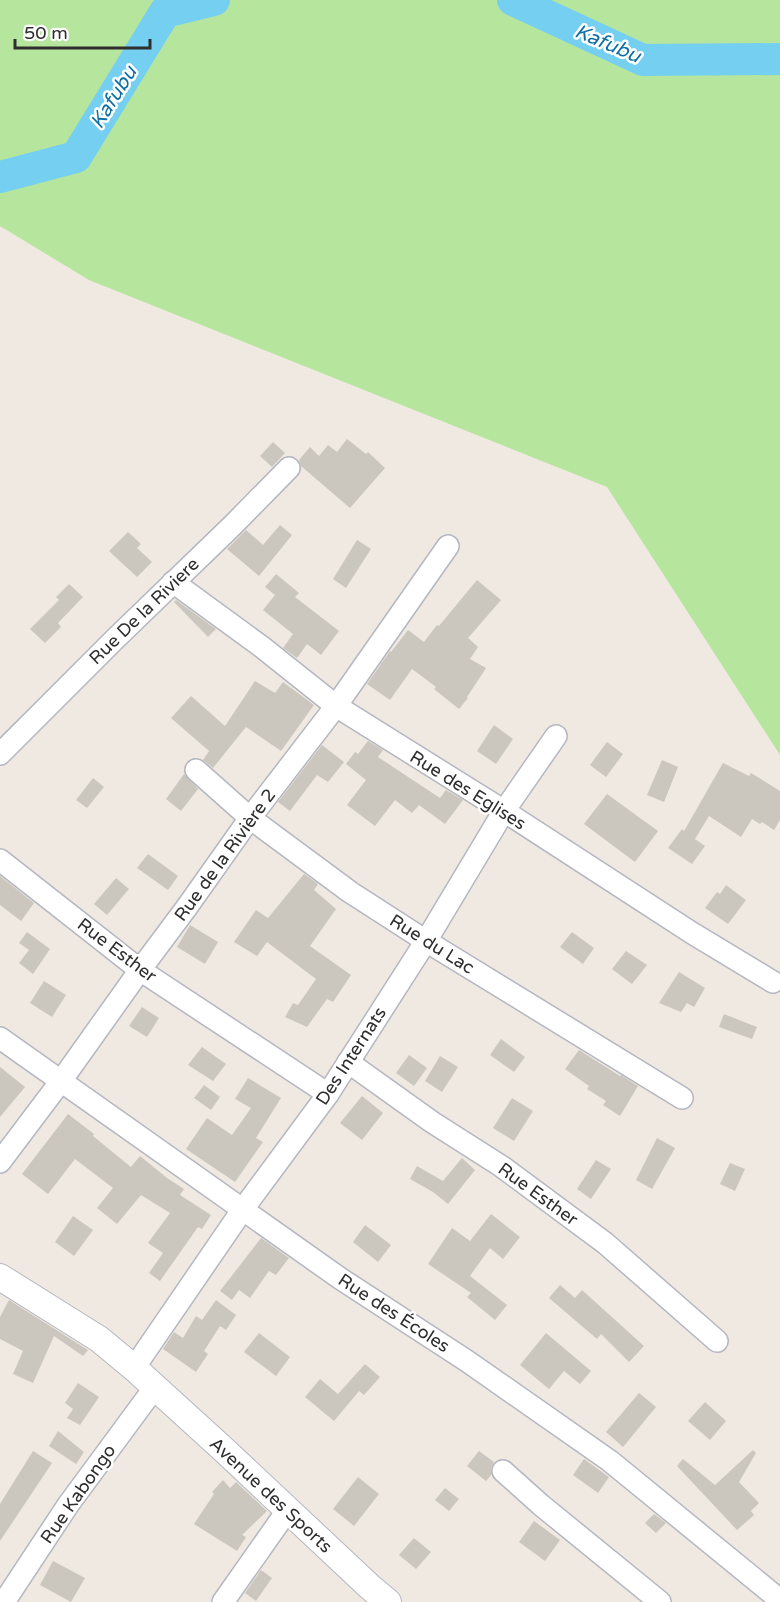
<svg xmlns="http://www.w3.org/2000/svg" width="780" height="1602" font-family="'Varela Round',sans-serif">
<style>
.green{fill:#b6e59e}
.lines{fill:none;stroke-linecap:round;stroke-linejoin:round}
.river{stroke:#75cff0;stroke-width:32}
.building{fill:#cbc7bf}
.minor-casing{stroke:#b4b7c1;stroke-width:24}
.tertiary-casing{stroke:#b4b7c1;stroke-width:28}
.minor{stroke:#fff;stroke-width:21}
.tertiary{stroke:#fff;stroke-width:26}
.labels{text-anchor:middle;stroke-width:5;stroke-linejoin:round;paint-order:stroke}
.street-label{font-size:18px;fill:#2e2e2e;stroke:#fff}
.water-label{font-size:20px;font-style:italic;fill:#0d6fa3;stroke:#fff}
</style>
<rect width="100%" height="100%" fill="#efe9e1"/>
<!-- green -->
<polygon class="green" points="0,0 780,0 780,755 607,487 89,280 0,226"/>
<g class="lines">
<!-- river -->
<g class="river">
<polyline points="513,0 643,60 780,59"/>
<polyline points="0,177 76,157 165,12 214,0"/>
</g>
</g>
<!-- building -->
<g class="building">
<polygon points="347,439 366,454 368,452 385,468 350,508 301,466 299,460 310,447 319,456 328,445 337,452"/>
<polygon points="273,442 285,453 272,467 260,456"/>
<polygon points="280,525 292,535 259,576 227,549 246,530 263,545"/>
<polygon points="128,532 141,544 137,548 152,562 137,577 109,551"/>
<polygon points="357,540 371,549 346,588 333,579"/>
<polygon points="276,574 299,593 295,597 339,631 321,655 307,644 297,658 283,648 293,634 263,610 275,595 265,587"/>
<polygon points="477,580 501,600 468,638 478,647 470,659 486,668 467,697 468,698 459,709 434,689 436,687 412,669 390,700 367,684 390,651 391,652 408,630 424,642 437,625 439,626"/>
<polygon points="69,584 83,597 58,623 61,627 45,643 30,629 59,600 56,597"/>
<polygon points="176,600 216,629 208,637 174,602"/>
<polygon points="255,681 275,693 283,682 314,705 281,751 246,727 213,768 203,760 209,751 171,718 191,696 225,726"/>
<polygon points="494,725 513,739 496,764 477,751"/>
<polygon points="368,741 383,750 378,757 440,798 446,790 463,800 445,824 419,805 412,813 395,800 375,826 347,805 366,780 346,764 355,752 358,754"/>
<polygon points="607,742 623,754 606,777 590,765"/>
<polygon points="322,745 344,762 328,782 317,775 290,811 278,802"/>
<polygon points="662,760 678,767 664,802 647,795"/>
<polygon points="723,763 749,776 751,773 780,791 780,820 774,830 762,822 760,824 752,819 741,837 709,816 695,839 705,846 692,864 668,848 682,829 684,831"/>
<polygon points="184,774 198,789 181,811 166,799"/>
<polygon points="93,778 104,787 87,808 76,800"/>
<polygon points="607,794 658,831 635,862 584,824"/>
<polygon points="148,854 178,876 168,890 137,868"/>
<polygon points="304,874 318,884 314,890 336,909 310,946 351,975 333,1002 327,999 307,1027 285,1017 293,1003 298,1005 316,979 267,942 257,956 234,942 256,910 268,918"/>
<polygon points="0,876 34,903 21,921 0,905"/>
<polygon points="116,878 129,889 107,915 94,904"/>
<polygon points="726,885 746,900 728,924 705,908 717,892 720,894"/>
<polygon points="190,925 218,942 205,964 177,947"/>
<polygon points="27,932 50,949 33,974 19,963 29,950 19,943"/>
<polygon points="572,932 594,948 583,964 560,947"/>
<polygon points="626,951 647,965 632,984 612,969"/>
<polygon points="679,972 705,988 694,1007 687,1003 681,1012 659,1003"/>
<polygon points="44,981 66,995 52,1017 30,1003"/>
<polygon points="142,1007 159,1018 147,1037 129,1026"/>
<polygon points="724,1014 757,1027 752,1039 719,1027"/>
<polygon points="501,1039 525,1057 514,1072 490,1055"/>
<polygon points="202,1047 226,1064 213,1081 188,1065"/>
<polygon points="579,1050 620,1076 621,1075 638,1086 620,1116 603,1105 606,1101 587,1089 589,1086 565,1069"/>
<polygon points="409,1055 427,1068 414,1086 396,1073"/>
<polygon points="440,1056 458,1067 442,1092 425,1081"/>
<polygon points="0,1067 25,1087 0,1117"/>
<polygon points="248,1078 281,1098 256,1138 263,1142 235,1182 186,1149 207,1118 232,1135 251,1108 235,1099"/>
<polygon points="204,1085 220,1097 211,1110 194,1098"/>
<polygon points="362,1096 383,1113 362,1140 340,1123"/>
<polygon points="512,1098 533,1111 514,1141 493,1128"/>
<polygon points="68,1114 94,1134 93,1136 131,1167 140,1156 167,1178 184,1189 180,1195 211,1215 202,1229 198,1227 160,1281 149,1273 163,1253 148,1243 170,1213 141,1195 117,1224 97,1208 113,1188 75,1159 48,1194 22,1174"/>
<polygon points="657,1138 675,1148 652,1189 636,1180"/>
<polygon points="462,1158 475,1170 448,1204 433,1192 410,1179 417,1166 443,1181"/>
<polygon points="596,1160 611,1169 591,1199 577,1189"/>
<polygon points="730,1163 745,1169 735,1191 720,1184"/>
<polygon points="491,1214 520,1237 503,1259 490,1248 470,1276 507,1305 495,1320 467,1297 471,1293 428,1264 452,1228 470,1241"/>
<polygon points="73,1216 93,1230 74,1256 55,1242"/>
<polygon points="365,1225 391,1245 378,1262 353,1242"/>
<polygon points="261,1238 289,1258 276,1275 269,1271 250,1298 239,1290 232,1300 220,1291"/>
<polygon points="560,1285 575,1298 582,1290 644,1346 629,1362 601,1334 597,1339 549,1298"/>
<polygon points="9,1300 88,1350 83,1356 54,1336 33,1383 13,1374 23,1351 0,1339 0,1317"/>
<polygon points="216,1300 236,1315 226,1330 220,1326 204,1351 208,1354 196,1372 163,1349 174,1332 183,1338 196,1316 202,1320"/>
<polygon points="259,1333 290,1357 276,1376 244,1352"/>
<polygon points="546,1333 591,1371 580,1384 564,1371 549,1389 520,1365"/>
<polygon points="365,1364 380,1377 364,1395 359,1391 334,1421 305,1397 320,1379 338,1394"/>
<polygon points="78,1383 99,1397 80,1425 67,1418 73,1409 65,1403"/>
<polygon points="639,1393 656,1407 623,1447 606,1432"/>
<polygon points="705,1402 726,1421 710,1440 688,1421"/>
<polygon points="58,1431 84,1452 76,1464 49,1446"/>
<polygon points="753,1450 756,1453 739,1482 759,1503 751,1511 754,1515 737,1530 677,1466 683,1459 715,1485"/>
<polygon points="33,1451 52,1463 0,1541 0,1504"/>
<polygon points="479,1451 494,1462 491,1468 491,1475 486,1481 467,1466"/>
<polygon points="584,1459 609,1477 598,1493 573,1475"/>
<polygon points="358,1477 379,1494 354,1526 333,1509"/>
<polygon points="223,1480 230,1488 236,1482 267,1511 242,1535 246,1537 237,1551 194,1524 214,1494 212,1492"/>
<polygon points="445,1488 459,1499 449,1511 435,1500"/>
<polygon points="654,1514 666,1523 656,1533 645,1523"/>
<polygon points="534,1521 560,1540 545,1561 519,1542"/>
<polygon points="414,1538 431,1552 416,1569 399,1555"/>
<polygon points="53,1561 85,1578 71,1602 40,1585"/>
<polygon points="261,1570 272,1578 256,1601 245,1593"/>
</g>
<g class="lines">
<!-- minor casing -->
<g class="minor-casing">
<g id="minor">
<polyline points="173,582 262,647 336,706 504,811 692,933 773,982"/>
<polyline points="0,754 115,639 233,525 289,468"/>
<polyline points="196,770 250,818 350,892 426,941 682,1098"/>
<polyline points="0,860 140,970 328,1094"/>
<polyline points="0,1038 341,1279 467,1361 610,1461 780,1600"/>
<polyline points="348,1062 432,1122 501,1166 605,1243 717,1341"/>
<polyline points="0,1162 61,1081 140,970 187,907 250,818 336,706 448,546"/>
<polyline points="134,1368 243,1209 328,1094 426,941 504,811 556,736"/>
<polyline points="503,1471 541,1505 660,1602"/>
<polyline points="4,1602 68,1505 155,1387"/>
<polyline points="223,1602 287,1511"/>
</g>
</g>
<!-- tertiary casing -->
<g class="tertiary-casing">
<polyline id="tertiary" points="0,1277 99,1339 134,1368 223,1449 370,1587 388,1602"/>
</g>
<!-- minor -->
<use href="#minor" class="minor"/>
<!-- tertiary -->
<use href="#tertiary" class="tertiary"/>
</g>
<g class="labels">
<!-- street labels -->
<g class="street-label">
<text transform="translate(144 611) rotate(-44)" y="6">Rue De la Riviere</text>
<text transform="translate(468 790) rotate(32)" y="6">Rue des Eglises</text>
<text transform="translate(225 855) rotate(-54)" y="6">Rue de la Rivière 2</text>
<text transform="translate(432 944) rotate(32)" y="6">Rue du Lac</text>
<text transform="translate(117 950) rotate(37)" y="6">Rue Esther</text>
<text transform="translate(351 1056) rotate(-57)" y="6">Des Internats</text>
<text transform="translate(538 1194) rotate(36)" y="6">Rue Esther</text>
<text transform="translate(394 1313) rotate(33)" y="6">Rue des Écoles</text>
<text transform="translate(78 1494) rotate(-55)" y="6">Rue Kabongo</text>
<text transform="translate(271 1495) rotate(43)" y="6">Avenue des Sports</text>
</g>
<!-- water labels -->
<g class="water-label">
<text transform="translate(608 43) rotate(23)" y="7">Kafubu</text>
<text transform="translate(113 97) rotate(-58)" y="7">Kafubu</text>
</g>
</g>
<!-- scale -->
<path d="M15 39v9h135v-9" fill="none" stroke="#2e2e2e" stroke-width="3"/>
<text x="24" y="39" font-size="18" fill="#2e2e2e" stroke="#ffffff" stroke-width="4.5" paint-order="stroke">50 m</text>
</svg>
